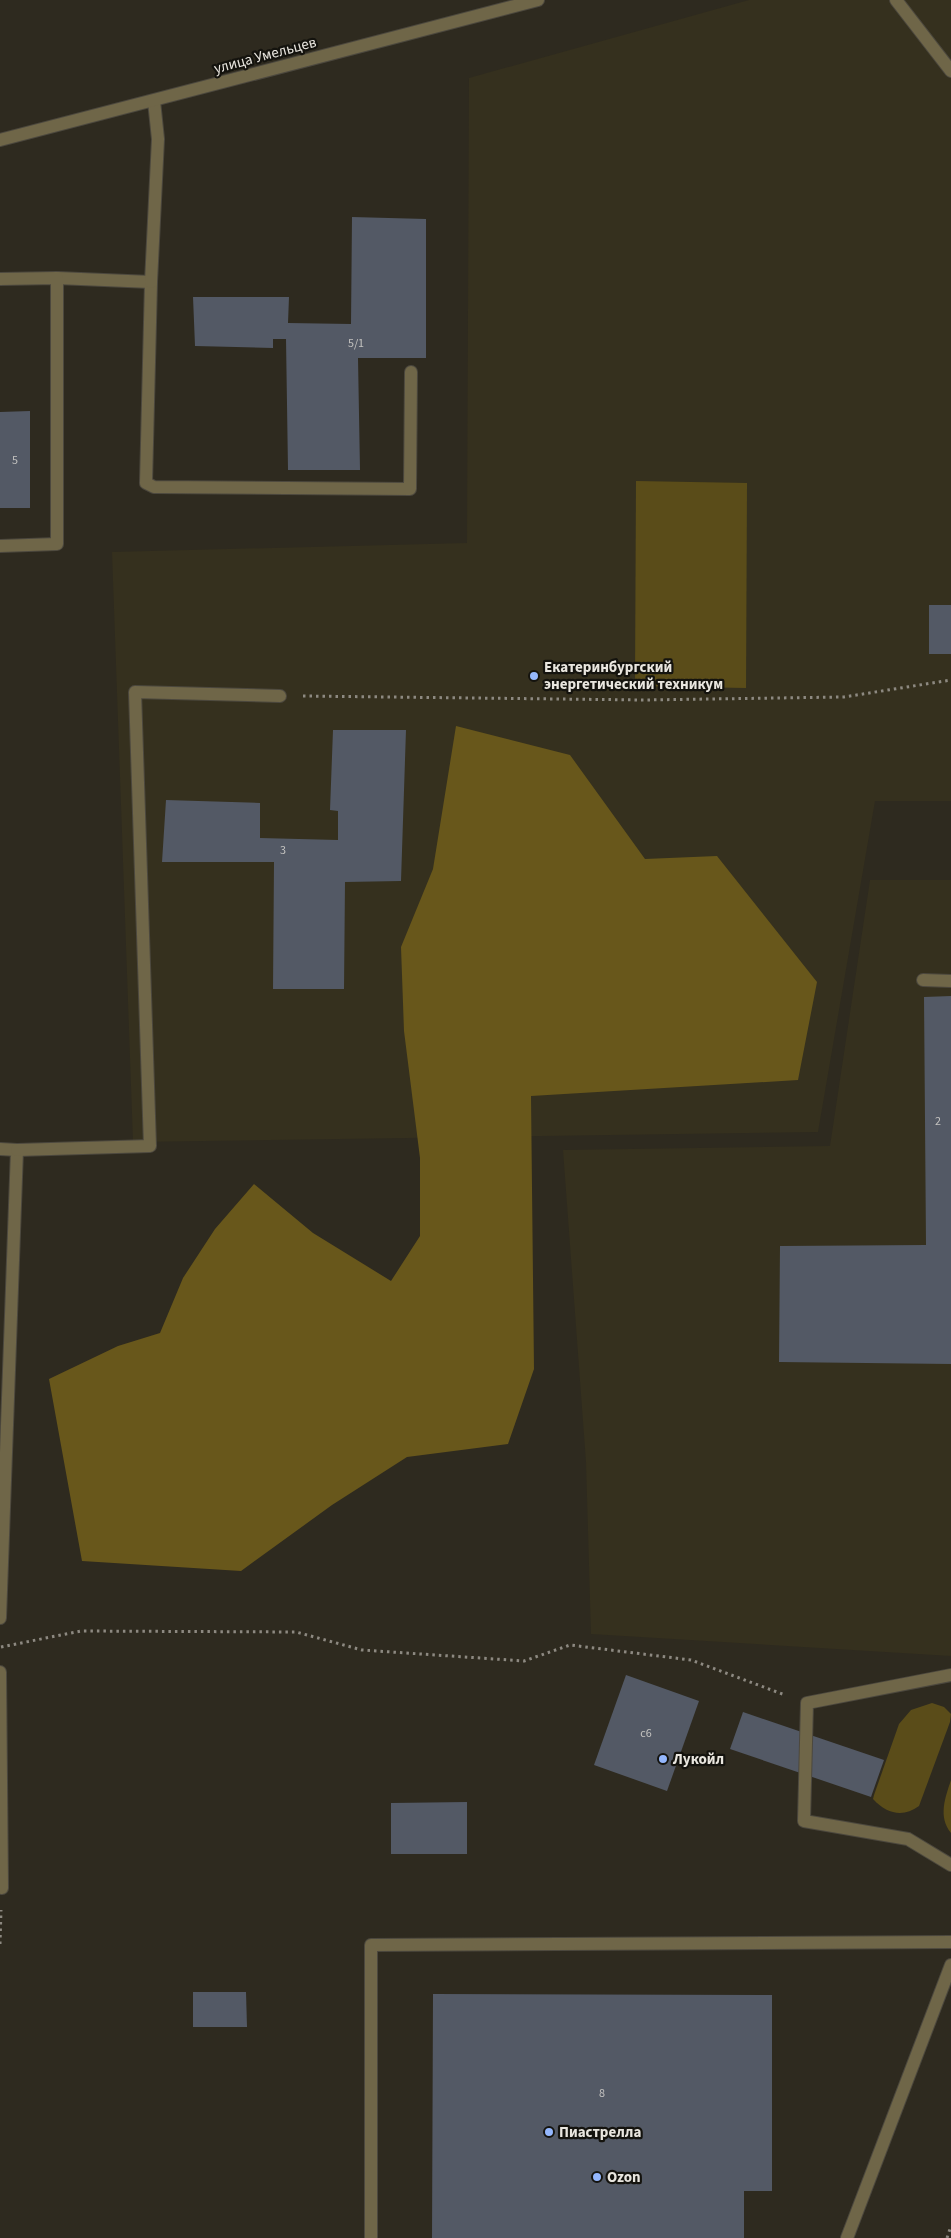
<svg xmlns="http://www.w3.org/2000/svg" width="951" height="2238" font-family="'Source Sans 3',sans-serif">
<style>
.built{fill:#35301e}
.green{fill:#5a4c19}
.forest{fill:#68571b}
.building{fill:#535965}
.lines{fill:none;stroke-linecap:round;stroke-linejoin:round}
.service-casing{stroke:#4c483e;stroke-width:14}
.tertiary-casing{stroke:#4c483e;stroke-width:14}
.path{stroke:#8d8981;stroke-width:3;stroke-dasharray:2.5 4;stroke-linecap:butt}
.service{stroke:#6f6648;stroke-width:12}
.tertiary{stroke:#6f6648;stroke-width:12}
.poi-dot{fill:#94b7fd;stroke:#14130e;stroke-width:2}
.labels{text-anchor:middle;stroke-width:4.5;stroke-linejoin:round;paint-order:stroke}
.number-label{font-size:12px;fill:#c4c3c0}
.street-label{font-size:15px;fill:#e9e6df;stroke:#14130e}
.poi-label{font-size:15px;font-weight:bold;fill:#e9e6df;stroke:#14130e;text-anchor:start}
</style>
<rect width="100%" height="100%" fill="#2e2a1f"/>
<!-- built -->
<g class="built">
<polygon points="749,0 951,0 951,801 875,801 818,1132 133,1142 112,552 467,543 469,78"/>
<polygon points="870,880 951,880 951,1656 591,1634 586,1462 563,1150 830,1146"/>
</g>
<!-- green -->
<g class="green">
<polygon points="636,481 747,483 746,688 635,686"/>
<path d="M932 1703 944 1707 951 1714 950 1722 919 1806C903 1818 887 1814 873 1799L874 1795 899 1724 911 1710Z"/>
<path d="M951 1780V1833C938 1817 945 1798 951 1780Z"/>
</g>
<!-- forest -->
<polygon class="forest" points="456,726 570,755 645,859 717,856 817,982 798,1080 531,1096 534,1369 508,1444 407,1457 332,1505 241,1571 82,1561 49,1379 118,1346 160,1333 183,1278 215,1229 254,1184 313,1233 391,1281 420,1236 420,1158 404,1031 401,947 433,869"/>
<!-- building -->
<g class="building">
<polygon points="352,217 426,219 426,358 358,358 360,470 288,470 286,339 273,339 273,348 195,346 193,297 289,297 288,323 351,324"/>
<polygon points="30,411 30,508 0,508 0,412"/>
<rect x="929" y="605" width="22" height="49"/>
<polygon points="333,730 406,730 401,881 345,882 344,989 273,989 274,862 162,862 166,800 260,803 260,838 338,840 338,811 330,810"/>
<polygon points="951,996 951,1364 779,1362 780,1246 926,1245 924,997"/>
<polygon points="626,1675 699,1701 667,1791 594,1765"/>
<polygon points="743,1712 884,1760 871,1797 730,1749"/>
<polygon points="467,1802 467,1854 391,1854 391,1803"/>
<polygon points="193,1992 246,1992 247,2027 193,2027"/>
<polygon points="433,1994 772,1995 772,2191 744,2191 744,2238 432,2238"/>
</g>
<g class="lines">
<!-- service casing -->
<g class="service-casing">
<g id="service">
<polyline points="896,0 951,71"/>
<polyline points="57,278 151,282 146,483 154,487 410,489 411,372"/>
<polyline points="0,279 57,278 57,544 0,546"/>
<polyline points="151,282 158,139 154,101"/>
<polyline points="923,980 951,981"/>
<polyline points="0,1149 17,1150 0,1618"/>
<polyline points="17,1150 150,1146 135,692 280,696"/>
<polyline points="0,1672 2,1888"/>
<polyline points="951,1675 807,1703 804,1821 908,1839 951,1865"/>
<polyline points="371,2238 371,1945 951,1942"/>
<polyline points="847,2238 951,1965"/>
</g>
</g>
<!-- tertiary casing -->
<g class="tertiary-casing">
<polyline id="tertiary" points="0,140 538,0"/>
</g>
<!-- path -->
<g class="path">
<polyline points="303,696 643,700 844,697 951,680"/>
<polyline points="1,1647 81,1631 296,1632 362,1650 524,1661 570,1645 691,1660 785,1695"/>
<polyline points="0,1944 1,1910"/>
<polyline points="947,2238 951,2226"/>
</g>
<!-- service -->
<use href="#service" class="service"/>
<!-- tertiary -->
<use href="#tertiary" class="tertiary"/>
</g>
<!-- markers -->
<g class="poi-dot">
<circle cx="534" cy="676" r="5"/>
<circle cx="663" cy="1759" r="5"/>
<circle cx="549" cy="2132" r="5"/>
<circle cx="597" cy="2177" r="5"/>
</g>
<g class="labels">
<!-- number labels -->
<g class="number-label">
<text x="356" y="347">5/1</text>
<text x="15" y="464">5</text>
<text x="283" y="854">3</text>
<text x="938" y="1125">2</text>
<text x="646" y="1737">с6</text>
<text x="602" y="2097">8</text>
</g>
<!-- street labels -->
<g class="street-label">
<text transform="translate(265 55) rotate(-15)" y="5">улица Умельцев</text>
</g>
<!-- poi labels -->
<g class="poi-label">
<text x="544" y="672">Екатеринбургский<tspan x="544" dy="17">энергетический техникум</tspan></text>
<text x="673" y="1764">Лукойл</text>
<text x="559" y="2137">Пиастрелла</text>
<text x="607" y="2182">Ozon</text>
</g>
</g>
</svg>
